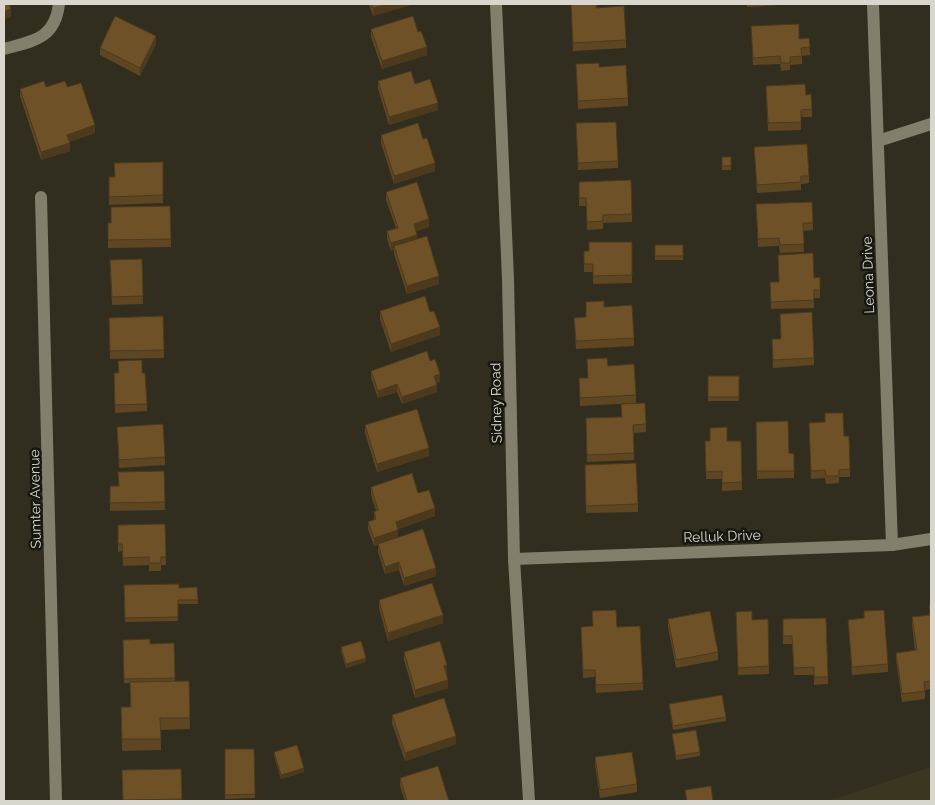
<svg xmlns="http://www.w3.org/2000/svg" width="935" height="805" font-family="Raleway,sans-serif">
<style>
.built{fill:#3a3620}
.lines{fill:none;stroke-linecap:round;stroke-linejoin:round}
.street{stroke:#827f6d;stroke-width:12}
.wall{fill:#5f4622}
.shaded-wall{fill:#4d391b}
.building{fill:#6e5127;stroke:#4d391b}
.labels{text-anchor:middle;stroke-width:5;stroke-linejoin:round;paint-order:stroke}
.street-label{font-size:14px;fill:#d9d7cd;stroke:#17160f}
</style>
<rect width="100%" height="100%" fill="#312e1f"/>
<!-- built -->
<polygon class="built" points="931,767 931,801 828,801"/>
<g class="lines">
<!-- street -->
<g class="street">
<polyline points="496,4 508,279 514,559 529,801"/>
<polyline points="873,4 892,545"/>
<path d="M4 49C33 41 55 39 59 4"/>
<polyline points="878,141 931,124"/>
<polyline points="41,197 56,801"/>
<polyline points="514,559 892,545 931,539"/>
</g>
</g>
<!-- wall -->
<g class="wall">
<polygon points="369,4 414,4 373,16"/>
<polygon points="571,4 597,8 626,40 626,48 573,51"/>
<polygon points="747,4 797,4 747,7"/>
<polygon points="751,26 799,39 809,38 810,55 802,56 802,64 790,65 790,70 781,71 780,64 753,65"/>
<polygon points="371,29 418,32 427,55 382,69 371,37"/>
<polygon points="156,44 140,76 100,55 100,48"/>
<polygon points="576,64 628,98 628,106 578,109"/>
<polygon points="378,81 415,84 438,110 389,125 378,89"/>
<polygon points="46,87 67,87 95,133 69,142 70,151 41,160 20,96 20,89"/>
<polygon points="766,93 806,95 812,109 812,117 801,117 801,130 768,131"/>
<polygon points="576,123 618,161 618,168 578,170"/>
<polygon points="381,135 423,139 435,171 394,184 381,143"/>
<polygon points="754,147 809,176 809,183 801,184 801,190 757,193"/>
<rect x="722" y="157" width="9" height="13"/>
<polygon points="163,162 163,203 109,205 109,177 114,177"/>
<polygon points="579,182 632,214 632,222 603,223 603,229 587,230 586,206 579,206"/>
<polygon points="386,192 429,227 416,231 417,239 439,284 407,294 394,254 394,250 391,251 387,239 387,231 396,228 386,200"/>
<polygon points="756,204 813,223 813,230 803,231 804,252 780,253 779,246 758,247"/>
<polygon points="170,206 171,247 108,248 108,223 111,223"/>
<polygon points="632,242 632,283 593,284 593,272 584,272 584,251 589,251"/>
<rect x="655" y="245" width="28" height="15"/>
<polygon points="142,259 143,304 112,305 110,268"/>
<polygon points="820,277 820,298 814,298 814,308 771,309 770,290 779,282"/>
<polygon points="586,302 604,307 634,338 634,346 576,349 574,318 586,317"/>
<polygon points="380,311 430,312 440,335 391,352 380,319"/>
<polygon points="780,314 814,358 814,365 773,368 772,339 781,339"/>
<polygon points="163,316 164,358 110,359 109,318"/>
<polygon points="587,359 608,366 636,395 636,403 580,406 579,378 588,378"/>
<polygon points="118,361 142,373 147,404 147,411 115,413 114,381 118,373"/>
<polygon points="430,361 440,382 436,383 437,392 402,404 397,392 378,398 371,378 371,371"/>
<rect x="708" y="376" width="31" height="25"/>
<polygon points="645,403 646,432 634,433 634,460 587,462 586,426 621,417"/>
<polygon points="756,422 789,453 794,454 794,478 757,479"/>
<polygon points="365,425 429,456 377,472 365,433"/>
<polygon points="117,427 165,457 165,465 119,468"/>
<polygon points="809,431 844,436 850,469 850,477 839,477 839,483 826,484 825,478 811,479"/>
<polygon points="705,441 741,441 742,490 722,491 722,479 706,479"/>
<polygon points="164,471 165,510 110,511 110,486 118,486"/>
<polygon points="585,473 638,504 638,512 586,513"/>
<polygon points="371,487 418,493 435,516 398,529 398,537 436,576 404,586 399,570 385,574 378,552 378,545 374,546 368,529 368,522 374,520 374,512 376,511 371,495"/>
<polygon points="165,524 166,565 161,565 161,571 149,571 149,565 123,566 122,551 118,552 118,525"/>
<polygon points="124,585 179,588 197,587 198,604 178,604 178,621 125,622"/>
<polygon points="379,600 443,623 388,641 379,608"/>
<polygon points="929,605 931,605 931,689 925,690 925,699 902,702 896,660 896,653 915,650 912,625 912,617 929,615"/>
<polygon points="592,611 617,627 643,683 643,690 596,693 595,677 583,678 581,627 593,626"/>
<polygon points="864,611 888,664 888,672 852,675 848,620 864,618"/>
<polygon points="668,619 718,652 718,660 676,668 668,627"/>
<polygon points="783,619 828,677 828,684 814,685 814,675 794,675 792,644 783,644"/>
<polygon points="736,620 769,666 769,674 738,675"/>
<polygon points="123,640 150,644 174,643 175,681 189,681 190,729 161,730 161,750 122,751 121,707 130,707 130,683 124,683"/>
<polygon points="341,647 366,662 346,668 341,651"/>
<polygon points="404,652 447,673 446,673 448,688 415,698 404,660"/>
<polygon points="669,704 726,717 726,721 673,730"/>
<polygon points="392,715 456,744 405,761 392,723"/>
<polygon points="672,734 700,752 700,756 676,760"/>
<polygon points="225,749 254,749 255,798 225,799"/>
<polygon points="274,752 304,772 281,779 274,756"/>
<polygon points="595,757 637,784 637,792 600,798 595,765"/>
<polygon points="181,769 182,801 123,801 122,770"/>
<polygon points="400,778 449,801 405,801 400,786"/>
</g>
<!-- shaded-wall -->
<g class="shaded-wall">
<polygon points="388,4 414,4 373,16 373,8"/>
<polygon points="11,9 11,17 4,20 4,12"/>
<polygon points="156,36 156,44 140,76 140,68"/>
<polygon points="427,47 427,55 382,69 382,61"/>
<polygon points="438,103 438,110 389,125 389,117"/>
<polygon points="95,125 95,133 67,143 67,135"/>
<polygon points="70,143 70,151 41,160 41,152"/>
<polygon points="435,163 435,171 394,184 394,176"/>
<polygon points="429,219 429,227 414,232 414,224"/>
<polygon points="417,235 417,243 394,246 394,250 391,251 391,243"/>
<polygon points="439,276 439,284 407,294 407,286"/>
<polygon points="440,327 440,335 391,352 391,344"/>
<polygon points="440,374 440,382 434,384 434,376"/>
<polygon points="397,384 397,392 378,398 378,391"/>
<polygon points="437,385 437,392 402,404 402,397"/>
<polygon points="429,448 429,456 377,472 377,464"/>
<polygon points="435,508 435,516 396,530 396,522"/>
<polygon points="398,530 398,538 374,546 374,538"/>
<polygon points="399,562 399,570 385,574 385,567"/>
<polygon points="436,568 436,576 404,586 404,578"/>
<polygon points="443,615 443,623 388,641 388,633"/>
<polygon points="366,658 366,662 346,668 346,664"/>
<polygon points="447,665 447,673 444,674 444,666"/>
<polygon points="448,680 448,688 415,698 415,690"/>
<polygon points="456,736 456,744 405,761 405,753"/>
<polygon points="304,768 304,772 281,779 281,775"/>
</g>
<!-- building -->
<g class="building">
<polygon points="4,4 9,4 11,9 4,12"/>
<polygon points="371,4 388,4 373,8"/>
<polygon points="571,4 597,4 596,8 624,6 626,40 573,43"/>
<polygon points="115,16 156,36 140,68 100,48"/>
<polygon points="413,16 418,32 421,31 427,47 382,61 371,29"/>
<polygon points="799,24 799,39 809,38 810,47 801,48 802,56 790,57 790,63 781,63 780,56 753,58 751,26"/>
<polygon points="599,63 599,67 626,65 628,98 578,101 576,64"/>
<polygon points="411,71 415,84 430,79 438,103 389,117 378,81"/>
<polygon points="44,81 46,87 65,81 67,87 81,83 95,125 67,135 70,143 41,152 20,89"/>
<polygon points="805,84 806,95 811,94 812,109 801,110 801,122 768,123 766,86"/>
<polygon points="616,122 618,161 578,163 576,123"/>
<polygon points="418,123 423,139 427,138 435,163 394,176 381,135"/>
<polygon points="807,144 809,176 801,176 801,182 757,185 754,147"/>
<rect x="722" y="157" width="9" height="9"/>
<polygon points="163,162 163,195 109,197 109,177 115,177 114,163"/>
<polygon points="631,180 632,214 603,215 603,221 587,222 586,198 579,198 579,182"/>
<polygon points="417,182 429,219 414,224 417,235 391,243 387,231 398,228 386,192"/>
<polygon points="812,202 813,223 803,223 804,244 780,245 779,238 758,239 756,204"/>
<polygon points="170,206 171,239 108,240 108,223 111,223 111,207"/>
<polygon points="427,236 439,276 407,286 394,246"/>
<polygon points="589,242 632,242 632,275 593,276 593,264 584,264 584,251 589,251"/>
<rect x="655" y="245" width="28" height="11"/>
<polygon points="813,253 814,278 820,277 820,290 814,290 814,300 771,302 770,282 779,282 778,255"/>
<polygon points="142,259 143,296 112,297 110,260"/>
<polygon points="425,296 430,312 434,311 440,327 391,344 380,311"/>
<polygon points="604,301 604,307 632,305 634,338 576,341 574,318 586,317 586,302"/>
<polygon points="812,312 814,358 773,360 772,339 781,339 780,314"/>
<polygon points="163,316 164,350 110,351 109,318"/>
<polygon points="427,351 430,361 435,359 440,374 434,376 437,385 402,397 397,384 378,391 371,371"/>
<polygon points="607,358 608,366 634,364 636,395 580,398 579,378 588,378 587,359"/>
<polygon points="142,360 142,373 145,373 147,404 115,405 114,373 119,373 118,361"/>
<rect x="708" y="376" width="31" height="21"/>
<polygon points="645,403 646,424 633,425 634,453 587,455 586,418 622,417 621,404"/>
<polygon points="417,409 429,448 377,464 365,425"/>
<polygon points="825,413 843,413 844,436 849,436 850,469 839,470 839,476 826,476 825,470 811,471 809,423 825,422"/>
<polygon points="788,421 789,453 794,454 794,471 757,471 756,422"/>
<polygon points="163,424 165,457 119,460 117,427"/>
<polygon points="727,427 727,441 741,441 742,482 722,483 722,471 706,472 705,441 710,441 710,428"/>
<polygon points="636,463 638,504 586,506 585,465"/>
<polygon points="164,471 165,502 110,503 110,486 119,486 118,472"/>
<polygon points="412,473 418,493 429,490 435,508 396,522 398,530 374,538 368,522 376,519 374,512 378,510 371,487"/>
<polygon points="165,524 166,557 161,557 161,563 149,563 149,557 123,558 122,544 118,544 118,525"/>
<polygon points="423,529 436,568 404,578 399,562 385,567 378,544"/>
<polygon points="432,583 443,615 388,633 379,600"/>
<polygon points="179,584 179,588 197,587 198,600 178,600 178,617 125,618 124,585"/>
<polygon points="929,605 931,605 931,681 924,682 925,691 902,694 896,653 917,650 912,617 930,615"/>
<polygon points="616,610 617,627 640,626 643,683 596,685 595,670 583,670 581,627 593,626 592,611"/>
<polygon points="884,610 888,664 852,667 848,620 864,618 864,611"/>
<polygon points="710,611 718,652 676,660 668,619"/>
<polygon points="752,611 752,620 768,619 769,666 738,668 736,612"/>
<polygon points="826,618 828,677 814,677 814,667 794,668 792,636 783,636 783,619"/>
<polygon points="150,639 150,644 174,643 175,678 124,679 123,640"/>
<polygon points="361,641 366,658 346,664 341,647"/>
<polygon points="440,641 447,665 444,666 448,680 415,690 404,652"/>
<polygon points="189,681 190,718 160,718 161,739 122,739 121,707 131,707 130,682"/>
<polygon points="722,695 726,717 673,726 669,704"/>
<polygon points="444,698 456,736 405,753 392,715"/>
<polygon points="696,730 700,752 676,756 672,734"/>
<polygon points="297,745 304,768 281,775 274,752"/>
<polygon points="225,749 254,749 255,794 225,795"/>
<polygon points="632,752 637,784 600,790 595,757"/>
<polygon points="438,766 449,801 407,801 400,778"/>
<polygon points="181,769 182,799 123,800 122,770"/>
<polygon points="711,786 713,801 687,801 685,790"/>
</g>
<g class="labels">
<!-- street labels -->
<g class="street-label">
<text transform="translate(868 275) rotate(-92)" y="5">Leona Drive</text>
<text transform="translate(496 403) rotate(-91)" y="5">Sidney Road</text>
<text transform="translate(35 499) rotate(-91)" y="5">Sumter Avenue</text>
<text transform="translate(722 536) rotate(-2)" y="5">Relluk Drive</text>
</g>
</g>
<!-- border -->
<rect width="935" height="805" fill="none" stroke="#d9d7cd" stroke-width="10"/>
</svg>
